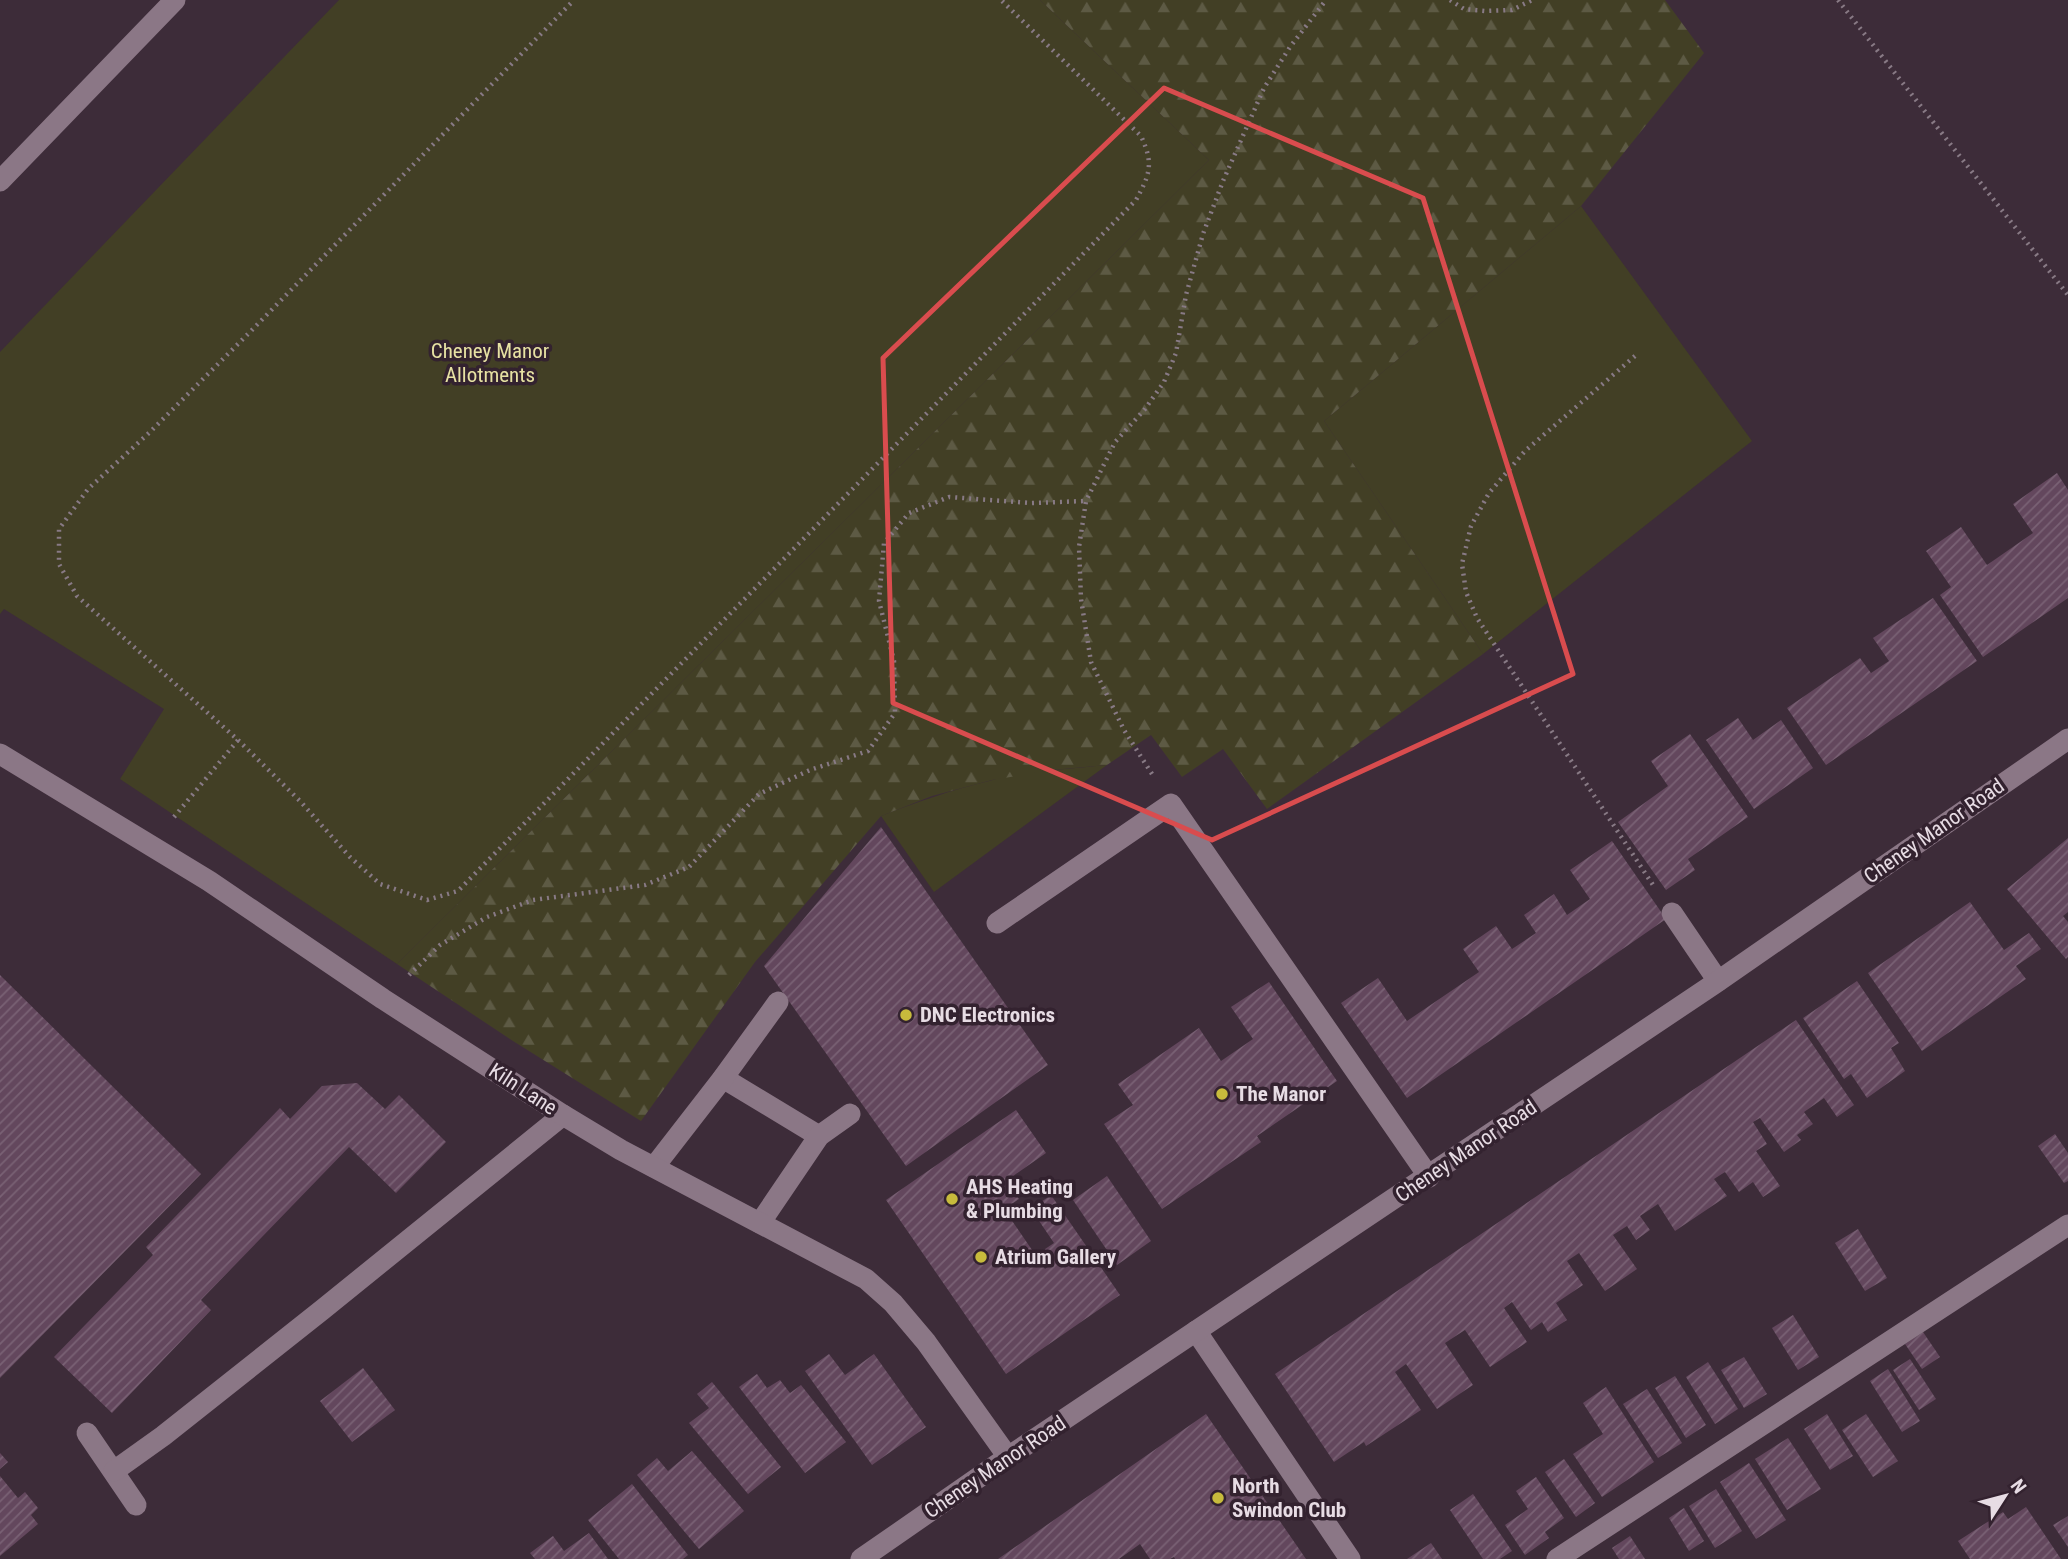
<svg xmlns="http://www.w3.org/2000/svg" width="2068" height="1559" font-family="'Roboto Condensed',sans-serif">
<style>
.green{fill:#423f25}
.forest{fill:url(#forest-firs)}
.building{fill:url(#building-hatch)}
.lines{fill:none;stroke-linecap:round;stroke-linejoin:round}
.path{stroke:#887a85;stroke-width:4.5;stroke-dasharray:2 5;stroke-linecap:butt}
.lane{stroke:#8b7786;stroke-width:21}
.street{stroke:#8b7786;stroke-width:21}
.secondary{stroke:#8b7786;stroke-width:21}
.marked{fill:none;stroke:#d94c4e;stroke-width:5;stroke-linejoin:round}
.poi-dot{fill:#c7bb3c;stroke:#33222f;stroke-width:2.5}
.labels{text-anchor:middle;stroke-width:7;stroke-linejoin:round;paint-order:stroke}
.park-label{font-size:21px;fill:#e7e2a3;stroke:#33222f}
.street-label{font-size:21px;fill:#e7dce4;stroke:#33222f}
.poi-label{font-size:21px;font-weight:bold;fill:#e7dce4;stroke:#33222f;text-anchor:start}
</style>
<defs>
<pattern id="forest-firs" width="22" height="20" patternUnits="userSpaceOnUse" patternTransform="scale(1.75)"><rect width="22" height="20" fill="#423f25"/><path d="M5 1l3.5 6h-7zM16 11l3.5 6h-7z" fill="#5d5a44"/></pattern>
<pattern id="building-hatch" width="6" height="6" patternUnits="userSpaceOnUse" patternTransform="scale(1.75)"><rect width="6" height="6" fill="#63475d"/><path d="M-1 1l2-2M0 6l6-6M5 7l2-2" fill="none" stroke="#796174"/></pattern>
</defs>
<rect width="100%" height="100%" fill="#3d2c39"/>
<!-- green -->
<g class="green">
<polygon points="339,0 1040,0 1209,160 397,964 120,779 164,709 4,609 0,614 0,352"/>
<polygon points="1581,206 1752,441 1483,654 1324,421"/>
<path d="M1107 765 934 892 881 816C916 802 952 790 989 781 1027 771 1068 769 1107 765Z"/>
</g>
<!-- forest -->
<polygon class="forest" points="1040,0 1665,0 1704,53 1581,206 1324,421 1483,654 1267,809 1223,749 1182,777 1151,735 1107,765 1052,770 992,780 932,796 881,816 755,962 641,1121 513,1041 397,964 1209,160"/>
<!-- building -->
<g class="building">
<polygon points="2057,473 2068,490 2068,598 1983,657 1940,595 1951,587 1926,551 1961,527 1987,565 2033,533 2013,504"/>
<polygon points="1933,598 1977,661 1826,765 1787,708 1860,658 1871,673 1889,661 1873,638"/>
<polygon points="1738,718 1753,740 1781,720 1813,768 1754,809 1706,740"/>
<polygon points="1690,734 1748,817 1688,859 1695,870 1666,890 1618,822 1668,786 1651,761"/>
<polygon points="881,827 1048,1065 906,1166 764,966"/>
<polygon points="2068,838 2068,912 2063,916 2068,922 2068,957 2066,959 2007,889"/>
<polygon points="1612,841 1666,919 1407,1098 1341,1003 1378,978 1407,1021 1479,972 1463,949 1496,926 1512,949 1536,933 1524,915 1554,894 1567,915 1590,899 1570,870"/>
<polygon points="1970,902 2004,950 2029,933 2041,949 2016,966 2026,979 1922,1051 1868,973"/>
<polygon points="0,975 201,1174 0,1378"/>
<polygon points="1857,981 1899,1043 1891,1048 1905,1071 1867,1098 1851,1074 1844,1079 1803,1018"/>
<polygon points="1269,982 1337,1081 1257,1136 1261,1142 1162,1209 1104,1124 1133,1105 1118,1084 1199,1028 1221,1061 1253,1039 1231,1007"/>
<polygon points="1796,1020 1854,1105 1837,1117 1824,1098 1804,1112 1813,1124 1797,1135 1801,1140 1784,1152 1760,1118 1753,1122 1767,1144 1756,1151 1780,1186 1763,1197 1753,1182 1739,1192 1725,1172 1714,1179 1727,1196 1675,1231 1658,1204 1640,1216 1650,1230 1636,1240 1627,1226 1613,1235 1637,1269 1605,1291 1579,1253 1567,1261 1583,1285 1556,1303 1567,1320 1548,1332 1542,1322 1531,1330 1512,1302 1504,1308 1527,1342 1490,1367 1465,1330 1445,1343 1473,1385 1437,1409 1406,1364 1395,1372 1421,1410 1366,1446 1364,1442 1334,1462 1275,1374"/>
<polygon points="357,1083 385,1109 399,1095 446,1142 396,1193 349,1147 201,1300 211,1310 112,1413 54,1357 153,1255 146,1247 280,1108 290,1119 322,1086"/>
<polygon points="1016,1110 1046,1153 1006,1181 1019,1199 1004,1209 1045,1269 1053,1263 1045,1249 1054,1243 1031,1209 1051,1195 1120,1295 1006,1374 886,1200"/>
<polygon points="2055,1134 2068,1153 2068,1181 2064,1183 2038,1146"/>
<polygon points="1107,1176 1151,1241 1117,1265 1073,1200"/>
<polygon points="1858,1229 1887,1278 1865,1291 1835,1243"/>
<polygon points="1793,1315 1819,1357 1798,1370 1772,1328"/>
<polygon points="1923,1332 1940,1357 1922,1369 1905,1344"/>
<polygon points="829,1354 845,1375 874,1354 926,1427 872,1465 805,1371"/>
<polygon points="1744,1357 1767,1394 1744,1408 1721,1370"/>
<polygon points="1910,1359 1936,1399 1919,1410 1893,1370"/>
<polygon points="1708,1362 1738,1409 1715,1424 1686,1377"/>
<polygon points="363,1368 395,1410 352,1442 320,1401"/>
<polygon points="1888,1369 1920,1421 1902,1432 1870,1381"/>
<polygon points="757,1374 767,1388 780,1380 790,1393 801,1385 846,1442 805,1473 739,1387"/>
<polygon points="1675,1376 1706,1425 1686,1438 1655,1388"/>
<polygon points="712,1382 781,1467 748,1494 689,1423 709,1408 697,1394"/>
<polygon points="1606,1387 1654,1462 1602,1497 1573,1454 1603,1434 1583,1403"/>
<polygon points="1647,1389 1682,1443 1658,1458 1623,1404"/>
<polygon points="1206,1414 1306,1559 1175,1559 1174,1557 1170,1559 1150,1559 1140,1544 1119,1559 998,1559"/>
<polygon points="1827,1414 1853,1456 1830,1470 1804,1429"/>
<polygon points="1866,1414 1898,1461 1873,1477 1842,1430"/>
<polygon points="1788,1438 1821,1489 1787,1510 1755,1459"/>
<polygon points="692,1451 744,1511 699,1549 637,1475 657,1458 668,1471"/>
<polygon points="0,1453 8,1462 0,1469"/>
<polygon points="1564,1459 1595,1503 1576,1517 1545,1472"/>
<polygon points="1749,1463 1786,1520 1756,1539 1720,1482"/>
<polygon points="0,1476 18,1498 25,1492 38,1508 31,1515 38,1524 0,1556"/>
<polygon points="1536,1477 1564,1518 1545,1532 1549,1538 1525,1555 1505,1525 1528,1509 1516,1491"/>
<polygon points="632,1484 688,1555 683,1559 619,1559 588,1520"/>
<polygon points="1716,1489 1742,1531 1715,1548 1689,1506"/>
<polygon points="1473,1494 1512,1551 1500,1559 1483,1559 1450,1510"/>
<polygon points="2026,1507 2061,1559 1970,1559 1958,1541 2003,1512 2008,1519"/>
<polygon points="1684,1508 1704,1541 1689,1551 1669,1518"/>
<polygon points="2068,1516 2068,1547 2053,1525"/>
<polygon points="589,1533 608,1559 535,1559 530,1553 553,1536 564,1551"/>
<polygon points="1630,1536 1645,1559 1619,1559 1612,1548"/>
<polygon points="1431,1543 1442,1559 1407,1559"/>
</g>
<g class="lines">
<!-- path -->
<g class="path">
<polyline points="1450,0 1464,9 1485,11 1512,10 1532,0"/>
<polyline points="1838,0 2068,295"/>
<polyline points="1635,356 1525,451 1489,493 1471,526 1462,564 1466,592 1477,618 1653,885"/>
<path d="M238 740 300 801 350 857 380 884 427 900 458 891 1136 200C1150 174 1154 164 1141 136L1001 0"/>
<polyline points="1152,774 1124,730 1091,662 1081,599 1079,547 1086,501 1115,442 1145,409 1164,382 1176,353 1186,295 1203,234 1223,181 1264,88 1290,47 1326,0"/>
<polyline points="174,817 238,740 77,596 59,564 59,529 88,489 150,432 250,332 574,0"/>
<polyline points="409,975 440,945 487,917 533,900 645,885 689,867 759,794 810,770 868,751 895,713 894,661 879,601 884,543 909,513 949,497 1031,503 1086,501"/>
</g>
<!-- lane -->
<g class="lane">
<polyline points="0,181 175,0"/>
<polyline points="1672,913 1718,981"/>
<polyline points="997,923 1171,804 1429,1177"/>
<polyline points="723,1078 819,1136"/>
<polyline points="654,1167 723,1078 778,1002"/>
<polyline points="760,1223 819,1136 850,1114"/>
<polyline points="87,1433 136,1505"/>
<polyline points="114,1471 163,1436 322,1310 563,1115"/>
<polyline points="1557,1559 2068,1225"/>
</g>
<!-- street -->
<g class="street">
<polyline points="0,754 209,881 383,999 563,1115 621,1150 866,1279 893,1303 926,1342 1008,1457"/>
<polyline points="1196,1331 1350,1559"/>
</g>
<!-- secondary -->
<polyline class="secondary" points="861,1559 1008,1457 1714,984 2068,739"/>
</g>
<!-- marked area -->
<path class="marked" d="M1164 88 1423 198 1573 674 1212 840 893 703 883 358Z"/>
<!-- markers -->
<g class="poi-dot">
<circle cx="906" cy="1015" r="7"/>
<circle cx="1222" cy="1094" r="7"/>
<circle cx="952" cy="1199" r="7"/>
<circle cx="981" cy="1257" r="7"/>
<circle cx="1218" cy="1498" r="7"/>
</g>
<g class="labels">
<!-- park labels -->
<g class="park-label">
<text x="490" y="358">Cheney Manor<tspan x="490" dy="24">Allotments</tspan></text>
</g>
<!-- street labels -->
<g class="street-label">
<text transform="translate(1934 831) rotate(-35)" y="7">Cheney Manor Road</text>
<text transform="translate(523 1089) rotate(33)" y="7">Kiln Lane</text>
<text transform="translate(1466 1151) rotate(-34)" y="7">Cheney Manor Road</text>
<text transform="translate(995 1467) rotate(-34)" y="7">Cheney Manor Road</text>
</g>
<!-- poi labels -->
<g class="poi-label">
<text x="920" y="1022">DNC Electronics</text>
<text x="1236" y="1101">The Manor</text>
<text x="966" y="1194">AHS Heating<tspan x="966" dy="24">&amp; Plumbing</tspan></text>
<text x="995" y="1264">Atrium Gallery</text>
<text x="1232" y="1493">North<tspan x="1232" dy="24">Swindon Club</tspan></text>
</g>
</g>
<!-- north arrow -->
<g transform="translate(2005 1496) rotate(54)" stroke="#33222f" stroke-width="5" paint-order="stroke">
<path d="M0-5L12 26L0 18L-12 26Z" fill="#e7dce4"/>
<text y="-10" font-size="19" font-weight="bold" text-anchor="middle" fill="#e7dce4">N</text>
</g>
</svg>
